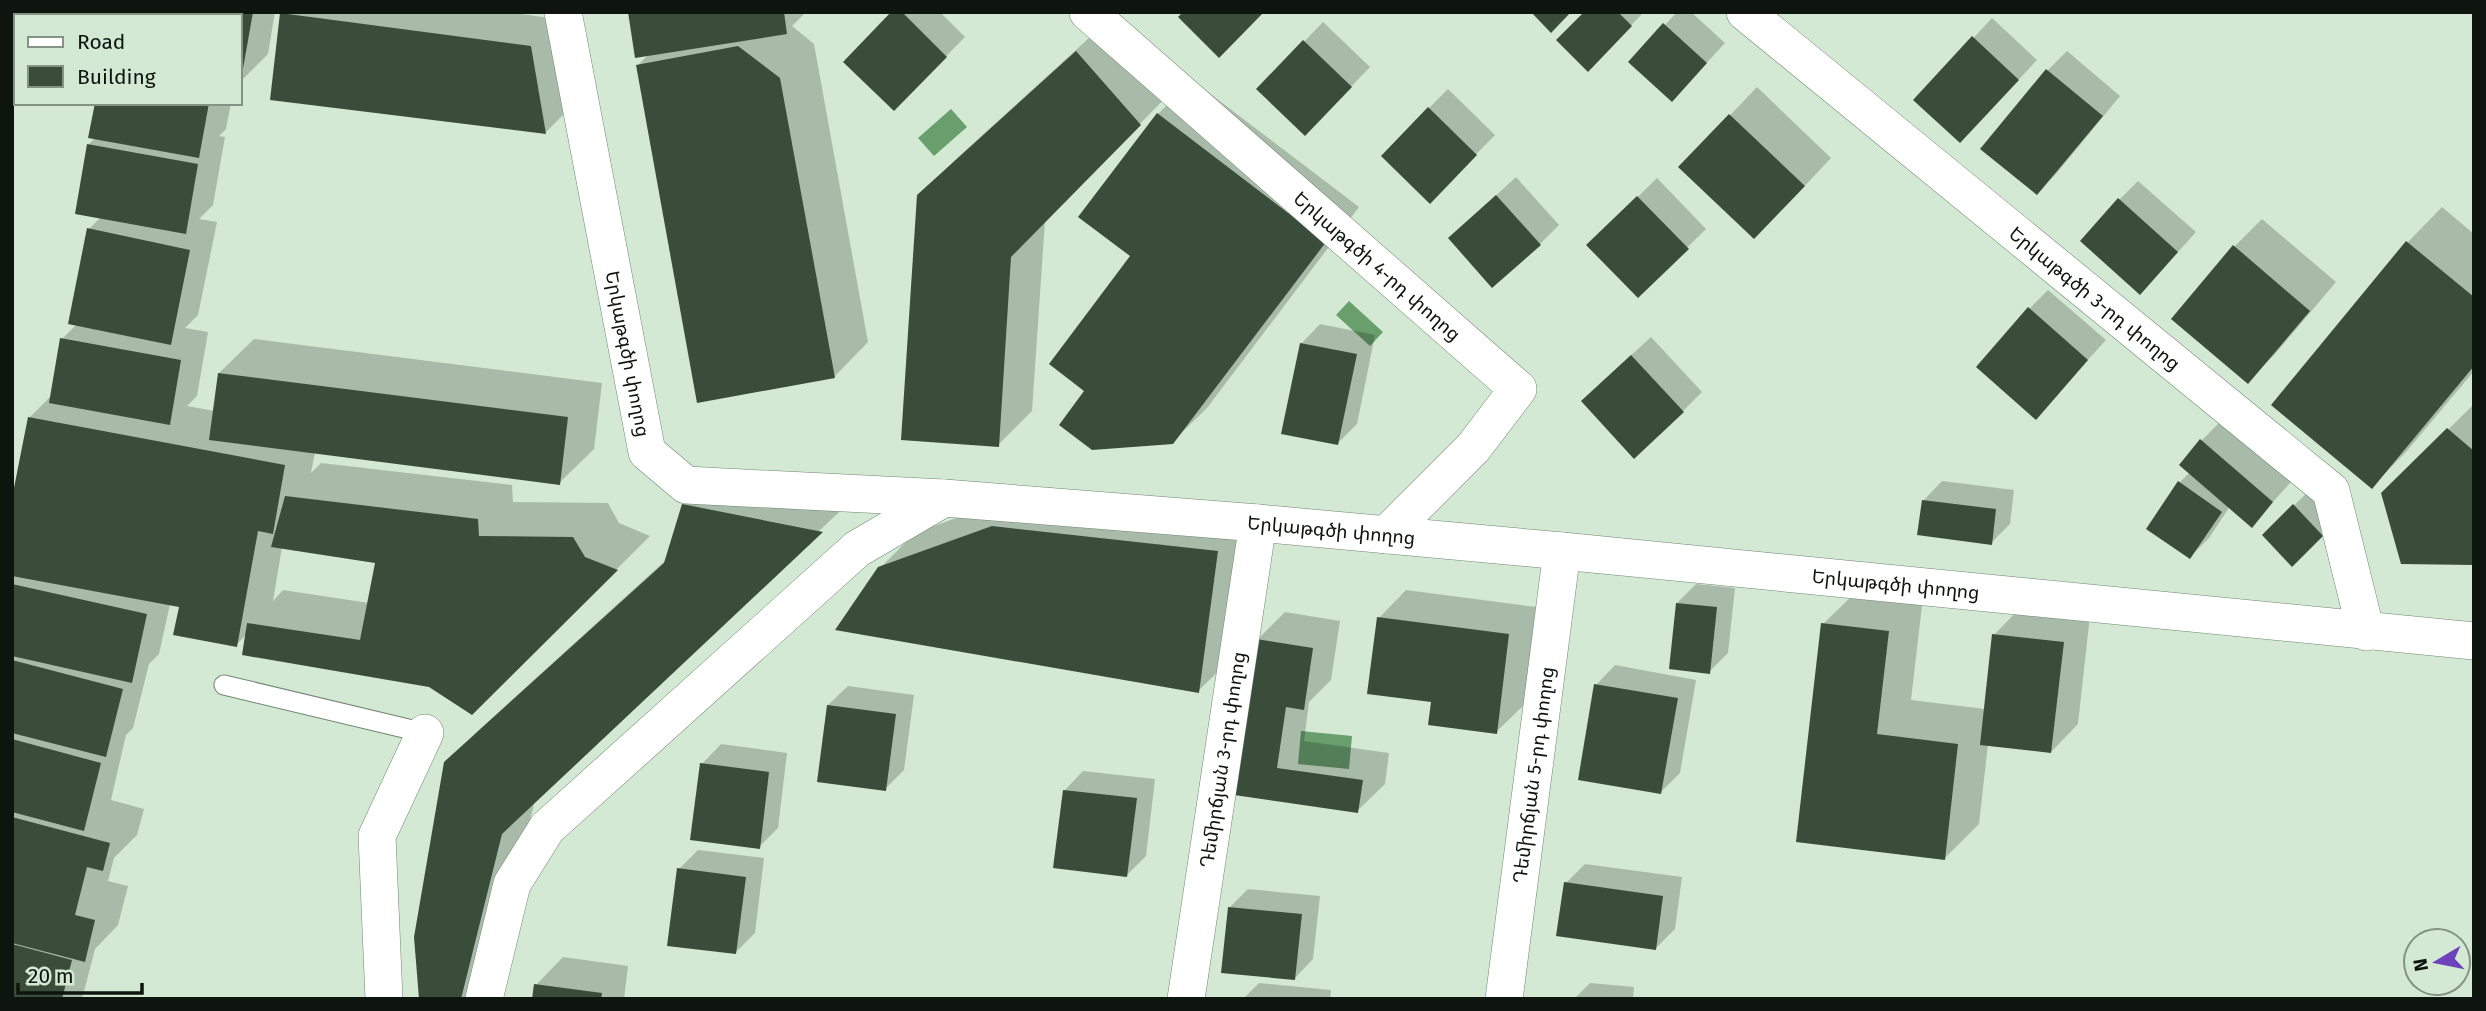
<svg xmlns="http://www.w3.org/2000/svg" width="2486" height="1011" font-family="'Fira Sans','Noto Sans Armenian',sans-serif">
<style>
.water{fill:#699e6d}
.shadow{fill:#0003;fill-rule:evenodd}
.building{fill:#3a4d3b}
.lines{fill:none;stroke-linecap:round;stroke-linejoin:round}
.service-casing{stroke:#718672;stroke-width:21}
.minor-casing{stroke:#718672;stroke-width:38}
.service{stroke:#fff;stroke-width:19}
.minor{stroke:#fff;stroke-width:37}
.labels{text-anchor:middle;stroke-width:7;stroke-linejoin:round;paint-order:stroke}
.street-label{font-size:19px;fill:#0d150e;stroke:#d3e9d3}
</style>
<rect width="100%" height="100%" fill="#d3e9d3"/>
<!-- water -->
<g class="water">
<polygon points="951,109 967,127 934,156 918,138"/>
<polygon points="1349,301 1383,332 1370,346 1336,315"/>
<polygon points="1301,731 1352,736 1349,769 1298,764"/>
</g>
<!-- shadow -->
<g class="shadow">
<polygon points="75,12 275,12 268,54 240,82 240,16"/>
<polygon points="283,12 506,12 558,19 573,105 546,132 282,14"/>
<polygon points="629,12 806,12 792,26 814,44 868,342 834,377 638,65 649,54"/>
<polygon points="893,12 940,12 965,37 894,109"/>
<polygon points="1586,12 1644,12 1588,69"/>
<polygon points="1677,12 1691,12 1725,43 1672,100 1665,25"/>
<polygon points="1111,18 1174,89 1045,221 1032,411 998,445 919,196 954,161"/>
<polygon points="1992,18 2037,60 1979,122 1916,100"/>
<polygon points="1323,22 1370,67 1324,115 1259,89"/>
<polygon points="2067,51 2120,96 2056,174 2037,193 2048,70"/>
<polygon points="1192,80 1359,207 1207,408 1172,442 1087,391 1133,256 1158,114"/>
<polygon points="1757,87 1831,158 1782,210 1681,167"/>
<polygon points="1448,89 1495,135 1449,182 1429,108"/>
<path d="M96 103H231L226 129 219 136 225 137 213 205 199 219 217 222 198 315 185 328 208 332 197 396 187 406 214 411 219 373 254 339 602 383 594 449 559 483 315 452 311 473 321 463 512 485 513 502 608 503 619 523 650 536 472 713 429 685 247 634 236 645 181 606 170 604 159 654 149 664 133 728 126 735 111 800 144 809 137 835 114 858 108 881 128 886 118 925 95 949 82 999H12V507L29 418 52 395 62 339 77 324 89 229 101 217 89 144 96 137ZM282 547 377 562 369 603 283 590 273 601Z"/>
<polygon points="1516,177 1559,225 1540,244 1450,238"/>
<polygon points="1657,178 1706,229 1638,296 1589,245"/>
<polygon points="2138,181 2196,232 2159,273 2119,200"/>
<polygon points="2442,207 2474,234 2474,371 2406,452 2372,486 2273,404 2408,242"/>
<polygon points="2262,219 2336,282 2275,354 2247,382 2234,247"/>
<polygon points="2048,290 2106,340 2036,417 2029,309"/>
<polygon points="1320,324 1375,335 1357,424 1338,443 1301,344"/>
<polygon points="1651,337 1702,392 1683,411 1602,382"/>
<polygon points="2474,404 2474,564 2383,494"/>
<polygon points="2220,422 2291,482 2252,525 2230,506 2209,538 2190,557 2180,482 2190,472 2201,441"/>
<polygon points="718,470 855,497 535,800 486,999 421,999 446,763 481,728 667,559 683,505"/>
<polygon points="1942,481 2014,490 2010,524 1991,543 1923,501"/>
<polygon points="2313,487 2341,516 2292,564 2264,535"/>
<polygon points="1027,492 1251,517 1233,657 1198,691 880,568 915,533"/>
<polygon points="1696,584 1735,588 1728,653 1709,672 1677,603"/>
<polygon points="1406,590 1536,607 1524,705 1496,732 1433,701 1379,618"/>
<polygon points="1858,590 1923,597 1911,700 1985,709 1994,635 2021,607 2090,615 2078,724 2051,752 1988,744 1979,824 1944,859 1798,841 1823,624"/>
<polygon points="1285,612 1340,621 1331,680 1309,702 1304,741 1389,753 1385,784 1357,811 1236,793 1257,640"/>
<polygon points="1615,665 1696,680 1680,773 1661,792 1596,685"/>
<polygon points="848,686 914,695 904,770 885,789 828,705"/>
<polygon points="721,744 787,753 778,828 759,847 702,764"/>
<polygon points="1083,771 1155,779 1146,856 1127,875 1064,791"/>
<polygon points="698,850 764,858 755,933 736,952 679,869"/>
<polygon points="1585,864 1682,877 1675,929 1656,948 1566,883"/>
<polygon points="1248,889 1320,896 1313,959 1294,979 1229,908"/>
<polygon points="563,957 628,966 624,999 534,999 536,985"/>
<polygon points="1259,983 1331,990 1330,999 1243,999"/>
<polygon points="1590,983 1634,987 1633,999 1574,999"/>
</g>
<!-- building -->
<g class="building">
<polygon points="72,12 253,12 241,80 240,16 76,16"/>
<polygon points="628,12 784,12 787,34 635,58"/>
<polygon points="891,12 902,12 947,57 894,111 843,62"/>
<polygon points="1183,12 1264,12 1219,58 1178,17"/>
<polygon points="1531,12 1571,12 1551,33"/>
<polygon points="1584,12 1618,12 1632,26 1588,72 1556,40"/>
<polygon points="280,13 531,46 546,134 270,100"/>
<polygon points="1663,23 1707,63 1672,102 1628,62"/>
<polygon points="1972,36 2019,80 1960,143 1913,100"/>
<polygon points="1303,40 1352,87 1305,136 1256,89"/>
<polygon points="738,46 780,78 835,378 697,403 636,65"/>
<polygon points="1076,51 1141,125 1011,257 999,447 901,440 917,195"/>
<polygon points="2046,69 2103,116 2037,195 1980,149"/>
<polygon points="95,103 209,103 199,158 88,138"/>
<polygon points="1428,107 1477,155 1430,204 1381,156"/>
<polygon points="1157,113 1326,242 1173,444 1092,450 1059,425 1084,391 1049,364 1130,256 1078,217"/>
<polygon points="1729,114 1805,186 1754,239 1678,167"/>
<polygon points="87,144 198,164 186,234 75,214"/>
<polygon points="1496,195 1541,245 1492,288 1448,238"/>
<polygon points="1637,196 1689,249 1638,298 1586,245"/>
<polygon points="2118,198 2178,252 2140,295 2080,241"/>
<polygon points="87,228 190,250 171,345 68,324"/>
<polygon points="2406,241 2474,297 2474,366 2372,489 2271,405"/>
<polygon points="2233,245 2310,311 2248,384 2171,319"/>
<polygon points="2028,307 2088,360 2036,420 1976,367"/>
<polygon points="60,338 181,360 170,425 49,403"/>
<polygon points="1300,343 1357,354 1338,445 1281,434"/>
<polygon points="1631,355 1684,412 1634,459 1581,401"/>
<polygon points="218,373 568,417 560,485 209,440"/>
<polygon points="28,417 285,465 273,534 258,531 237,647 173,635 179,607 12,576 12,498"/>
<polygon points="2447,428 2474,451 2474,565 2401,564 2381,493"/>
<polygon points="2200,439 2273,502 2252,528 2179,465"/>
<polygon points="2178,481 2222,512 2190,559 2146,529"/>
<polygon points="285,496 478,519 479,536 573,537 585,557 618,570 472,715 429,687 242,655 247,623 360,640 375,563 271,547"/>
<polygon points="1922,500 1996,509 1992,545 1917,535"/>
<polygon points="682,504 823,532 502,834 461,999 419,999 414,937 444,762 664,563"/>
<polygon points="2293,504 2323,536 2292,567 2262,535"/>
<polygon points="992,526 1218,551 1199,693 835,630 878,567"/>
<polygon points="12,584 147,614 132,683 12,656"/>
<polygon points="1676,603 1717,607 1710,674 1669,669"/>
<polygon points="1377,617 1509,634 1497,734 1428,725 1431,702 1367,694"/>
<polygon points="1821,623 1889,631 1877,734 1958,744 1945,860 1796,842"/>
<polygon points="1992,634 2064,642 2051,753 1980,745"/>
<polygon points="1256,639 1313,648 1304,710 1286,707 1277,768 1363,780 1358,813 1234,795"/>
<polygon points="12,660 123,689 106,757 12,733"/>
<polygon points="1594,684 1678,698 1661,794 1578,780"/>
<polygon points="827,705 896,714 886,791 817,782"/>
<polygon points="12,739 101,763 84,831 12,812"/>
<polygon points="700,763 769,772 760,849 690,840"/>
<polygon points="1063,790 1137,798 1127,877 1053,868"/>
<polygon points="12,817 110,843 103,871 87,867 75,915 95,920 85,962 12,943"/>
<polygon points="677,868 746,877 736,954 667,946"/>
<polygon points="1564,882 1663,896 1656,950 1556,936"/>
<polygon points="1228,907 1302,914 1295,980 1221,973"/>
<polygon points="12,944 72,960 62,999 12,999"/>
<polygon points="534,984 602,993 601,999 532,999"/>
</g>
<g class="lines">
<!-- service casing -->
<g class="service-casing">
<polyline id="service" points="224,685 425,733"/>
</g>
<!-- minor casing -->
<g class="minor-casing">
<g id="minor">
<path id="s1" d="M563 12 647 452 686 485 944 498 1258 523 1562 551 2474 641"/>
<path id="s2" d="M1088 12 1518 389 1473 448 1386 535"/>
<path id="s3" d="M1745 12 2331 491 2366 632"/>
<polyline points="12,20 13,12"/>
<polyline points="384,999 377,836 425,733"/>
<polyline points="484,999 512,884 547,828 857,549 944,498"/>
<path id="s4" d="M1186 999 1258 523"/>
<path id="s5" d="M1504 999 1562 551"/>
</g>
</g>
<!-- service -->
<use href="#service" class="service"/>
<!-- minor -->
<use href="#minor" class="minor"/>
</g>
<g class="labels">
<!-- street labels -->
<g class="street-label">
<text dy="7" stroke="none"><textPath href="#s2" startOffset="385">Երկաթգծի 4-րդ փողոց</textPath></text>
<text dy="7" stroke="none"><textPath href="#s3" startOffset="452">Երկաթգծի 3-րդ փողոց</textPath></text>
<text dy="7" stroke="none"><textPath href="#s1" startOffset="348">Երկաթգծի փողոց</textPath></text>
<text dy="7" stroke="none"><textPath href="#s1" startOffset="1146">Երկաթգծի փողոց</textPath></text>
<text dy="7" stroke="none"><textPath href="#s1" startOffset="1713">Երկաթգծի փողոց</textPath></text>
<text dy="7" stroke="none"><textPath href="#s4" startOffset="242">Դեմիրճյան 3-րդ փողոց</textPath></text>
<text dy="7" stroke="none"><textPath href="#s5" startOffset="226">Դեմիրճյան 5-րդ փողոց</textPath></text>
</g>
</g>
<!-- border -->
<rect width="2486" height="1011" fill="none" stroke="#0d150e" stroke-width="28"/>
<!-- legend -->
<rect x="14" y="14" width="228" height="91" fill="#d3e9d3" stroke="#849484" stroke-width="2"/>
<rect x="28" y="37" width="35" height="10" fill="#ffffff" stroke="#849484" stroke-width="2"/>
<text x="77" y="49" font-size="21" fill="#0d150e">Road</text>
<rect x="28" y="66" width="35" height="21" fill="#3a4d3b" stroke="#849484" stroke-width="2"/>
<text x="77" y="84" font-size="21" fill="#0d150e">Building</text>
<!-- north arrow -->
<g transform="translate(2437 962) rotate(260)"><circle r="33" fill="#d3e9d3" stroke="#849484" stroke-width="2"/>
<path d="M0-5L12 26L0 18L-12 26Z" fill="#6e42ba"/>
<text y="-10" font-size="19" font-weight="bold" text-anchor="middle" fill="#0d150e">N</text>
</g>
<!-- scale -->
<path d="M18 983v10h124v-10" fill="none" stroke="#0d150e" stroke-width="3.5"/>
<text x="28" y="983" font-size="21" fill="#0d150e" stroke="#d3e9d3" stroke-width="5" paint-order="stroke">20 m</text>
</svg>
